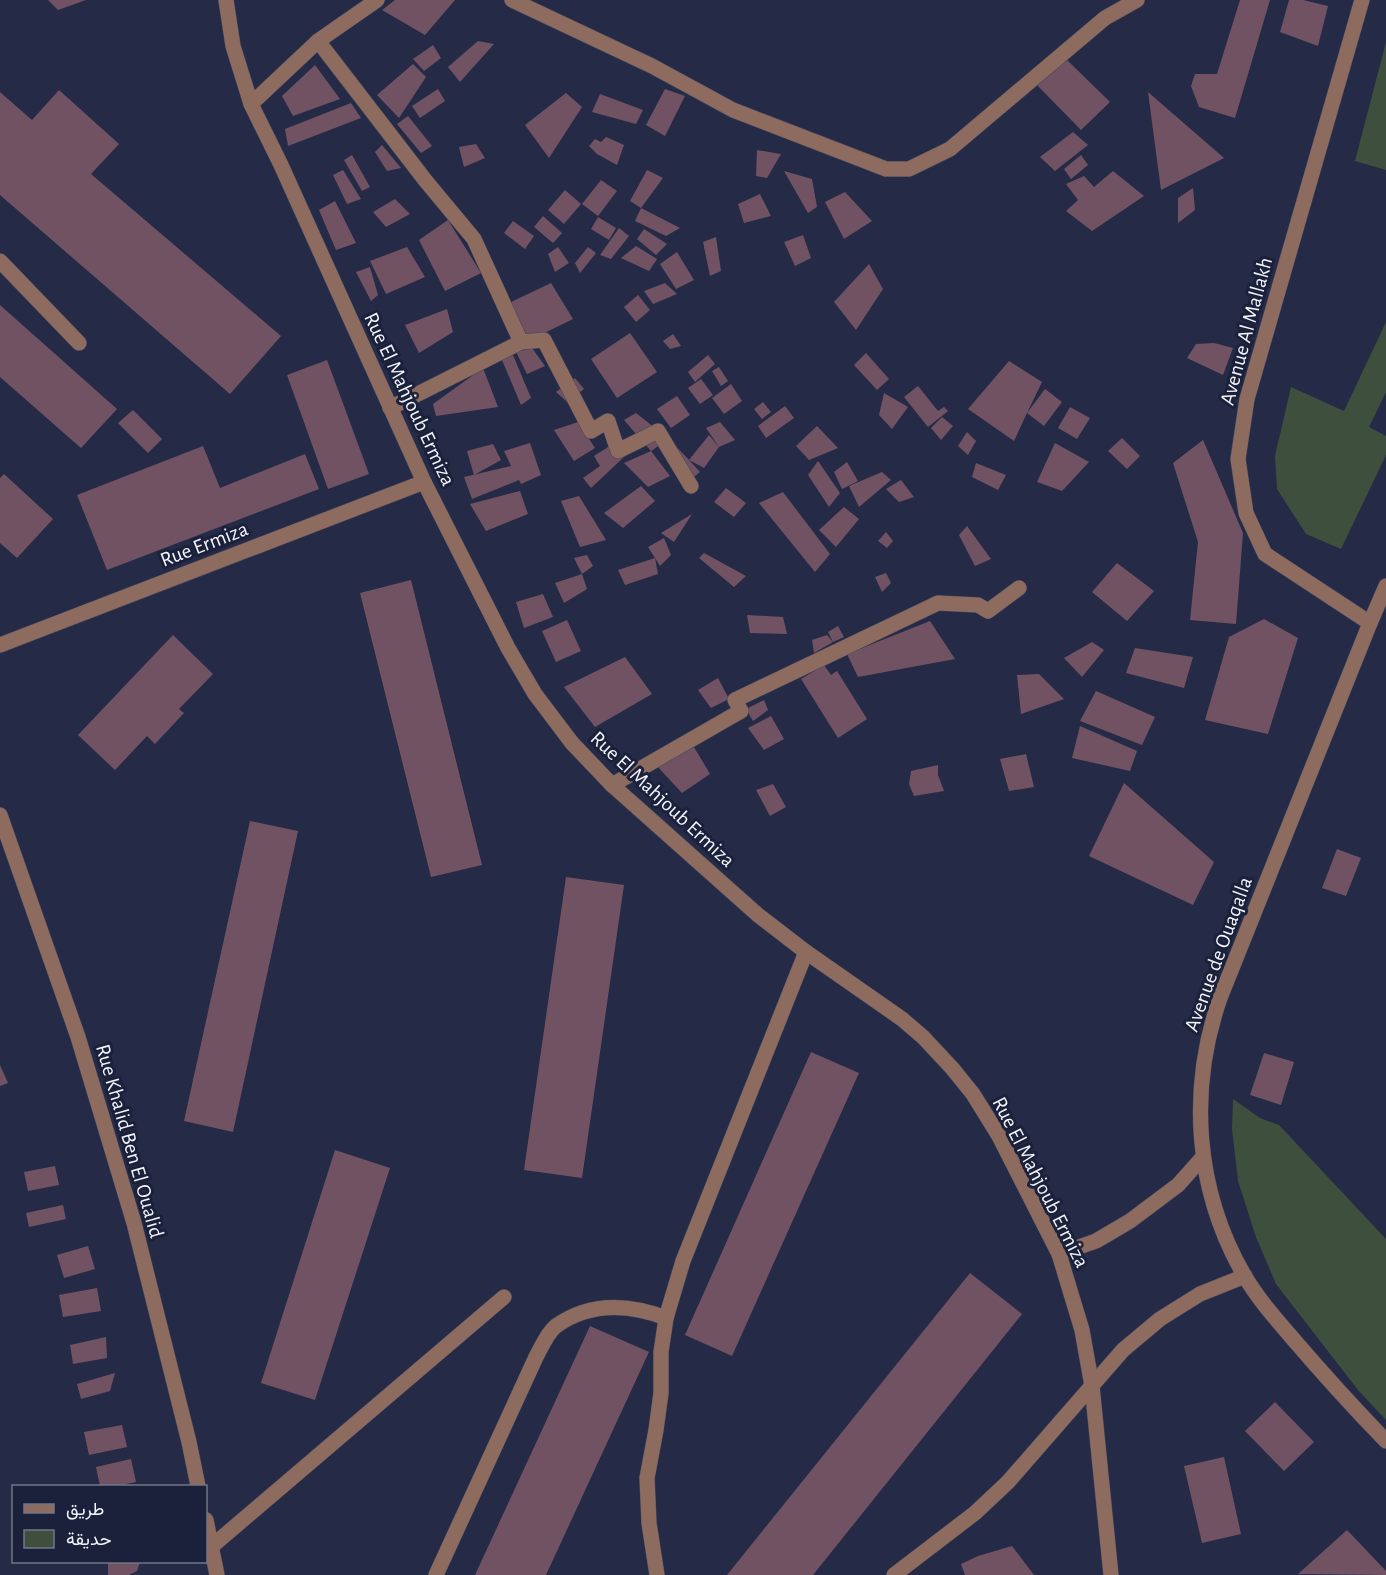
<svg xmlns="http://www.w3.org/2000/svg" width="1386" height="1575" font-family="'Alegreya Sans',Vazirmatn,sans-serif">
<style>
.green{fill:#3e4f3d}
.building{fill:#715263}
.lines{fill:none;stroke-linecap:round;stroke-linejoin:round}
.minor-casing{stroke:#42475f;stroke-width:16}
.minor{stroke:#8e6b5f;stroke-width:15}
.labels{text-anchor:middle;stroke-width:6;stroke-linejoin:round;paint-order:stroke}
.street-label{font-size:21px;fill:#f3f5fc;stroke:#1c213b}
</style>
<rect width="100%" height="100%" fill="#252b46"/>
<!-- green -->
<g class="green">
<polygon points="1386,42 1386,170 1355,161"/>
<polygon points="1386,322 1386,392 1369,427 1386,436 1386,455 1341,549 1306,534 1277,489 1275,456 1291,387 1344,411"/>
<polygon points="1233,1099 1260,1118 1279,1125 1386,1239 1386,1420 1358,1390 1276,1284 1256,1237 1238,1181 1232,1129"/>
</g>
<!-- building -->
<g class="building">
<polygon points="48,0 86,0 58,10"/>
<polygon points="395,0 455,0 425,35 382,10"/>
<polygon points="1240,0 1270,0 1235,118 1199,107 1191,86 1195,74 1217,74"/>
<polygon points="1289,0 1303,0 1328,6 1318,46 1280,32"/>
<polygon points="478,41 494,44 460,82 448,67"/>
<polygon points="433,45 441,58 424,71 413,59"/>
<polygon points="1065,58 1110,102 1081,130 1036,84"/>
<polygon points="413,64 426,77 399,118 377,95"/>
<polygon points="315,65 340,99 293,116 282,96"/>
<polygon points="438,89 445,101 420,118 412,106"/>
<polygon points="665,89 685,96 665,136 646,125"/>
<polygon points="59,90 119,144 91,174 281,336 230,394 0,195 0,92 32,120"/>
<polygon points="1148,92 1224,158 1161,190"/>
<polygon points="566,93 582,107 549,158 525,125"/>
<polygon points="600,94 643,110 636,124 592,112"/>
<polygon points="351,103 361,118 288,146 285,129"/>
<polygon points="408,116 432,146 421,153 397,124"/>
<polygon points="1073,132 1088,145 1055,171 1040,157"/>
<polygon points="606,137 624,145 617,165 597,154 589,146 595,139 601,142"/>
<polygon points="476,144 485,158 464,167 459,147"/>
<polygon points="382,145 401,168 387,171 375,152"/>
<polygon points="757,150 781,154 767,178 756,176"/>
<polygon points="352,155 370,187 362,191 344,160"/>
<polygon points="1081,155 1088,165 1071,179 1064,169"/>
<polygon points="343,170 361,199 347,204 333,175"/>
<polygon points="647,170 663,178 641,208 680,228 666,236 635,221 641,208 630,201"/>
<polygon points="784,171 812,179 817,207 808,213"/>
<polygon points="1113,171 1144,196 1092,231 1066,211 1078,200 1066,184 1084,176 1094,187"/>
<polygon points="601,180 617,191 598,216 582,204"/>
<polygon points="1193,188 1195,210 1178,223 1178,198"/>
<polygon points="565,190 581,204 564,224 548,210"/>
<polygon points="845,192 872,221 844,239 825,202"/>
<polygon points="760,194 771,216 744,223 738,204"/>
<polygon points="395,199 410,214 386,227 373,212"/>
<polygon points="335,201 356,243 336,250 319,210"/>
<polygon points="543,216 562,233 553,243 534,227"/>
<polygon points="598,217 616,228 609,240 591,229"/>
<polygon points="448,220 481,273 445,291 419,240"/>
<polygon points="513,221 534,236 525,249 504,233"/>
<polygon points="619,228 629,236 611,259 600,255"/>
<polygon points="644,229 667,244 656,255 637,239"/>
<polygon points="803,235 811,258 795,266 784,242"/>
<polygon points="716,237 721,271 710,276 703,242"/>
<polygon points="636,246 657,259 649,271 621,258"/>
<polygon points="407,247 425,277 386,294 370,261"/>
<polygon points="558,247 569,263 555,272 548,254"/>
<polygon points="588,247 596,253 580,273 575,263"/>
<polygon points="677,252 694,280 676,289 660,264"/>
<polygon points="869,264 883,289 856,330 834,302"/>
<polygon points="370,267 378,295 371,301 356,272"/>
<polygon points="551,283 573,319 528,341 509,303"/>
<polygon points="665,283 677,294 653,304 644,291"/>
<polygon points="638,295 650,310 636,322 624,307"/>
<polygon points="0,305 117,409 81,448 0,377"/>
<polygon points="447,309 453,332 419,353 405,325"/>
<polygon points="630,333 657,372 617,398 591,359"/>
<polygon points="673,334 681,346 670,349 663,341"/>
<polygon points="1214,343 1233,348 1223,375 1187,358 1196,344"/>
<polygon points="532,348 545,366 527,374 516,352"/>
<polygon points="866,353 889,379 877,390 854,365"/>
<polygon points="513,355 531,398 521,405 502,360"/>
<polygon points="708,355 715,364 695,382 688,372"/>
<polygon points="327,360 369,474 328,489 287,375"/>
<polygon points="1009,361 1042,382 1027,413 1045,389 1062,402 1044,426 1027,413 1014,441 968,409"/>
<polygon points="719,367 728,381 721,386 712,371"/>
<polygon points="483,368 498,407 436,416 433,404"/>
<polygon points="575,378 584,389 567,402 556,392"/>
<polygon points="701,379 713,395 700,404 688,388"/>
<polygon points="731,384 742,401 724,414 712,398"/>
<polygon points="918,386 938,411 944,407 948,411 928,427 904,397"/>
<polygon points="884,393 908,407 892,429 879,415"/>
<polygon points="677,396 690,415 671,428 657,409"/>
<polygon points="763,402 771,412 762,419 754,409"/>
<polygon points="785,406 794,418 766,438 758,426"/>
<polygon points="1070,407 1090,418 1077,439 1058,428"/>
<polygon points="133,410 162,439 148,453 118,423"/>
<polygon points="636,413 669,439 651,451 624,420"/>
<polygon points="942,417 953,426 941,440 931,428"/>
<polygon points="578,422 595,448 574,461 554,430"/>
<polygon points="720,422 735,440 719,447 706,428"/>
<polygon points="817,426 838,448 809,460 796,446"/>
<polygon points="967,432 976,441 968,455 958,446"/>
<polygon points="709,435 719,447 704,468 689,460 700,472 689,481 669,439 689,460"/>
<polygon points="1122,438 1140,456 1127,469 1108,451"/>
<polygon points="619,440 625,456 591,488 583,478 600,466 594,456"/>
<polygon points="1203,440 1243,533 1236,624 1190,620 1198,542 1173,463"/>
<polygon points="530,443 541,475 521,484 519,480 472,499 464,477 511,466 504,451"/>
<polygon points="1055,443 1089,462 1062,491 1037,482"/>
<polygon points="493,444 501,460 474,475 467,451"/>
<polygon points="203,446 220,488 305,454 319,489 107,570 77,495"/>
<polygon points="651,451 670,476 648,487 624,463"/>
<polygon points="818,461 840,493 829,507 808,475"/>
<polygon points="847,462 858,481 842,489 834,472"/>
<polygon points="976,463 1006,475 998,490 972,477"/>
<polygon points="882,472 891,480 859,507 849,486"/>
<polygon points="4,474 53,519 17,558 0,543 0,478"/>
<polygon points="901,480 914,497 899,502 886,489"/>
<polygon points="641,486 655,501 623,528 604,513"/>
<polygon points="726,488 746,503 734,517 714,502"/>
<polygon points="520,491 528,514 486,531 470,504"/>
<polygon points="783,492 830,554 815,572 759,503"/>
<polygon points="579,496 606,540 580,547 561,501"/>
<polygon points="844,507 859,519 836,547 819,530"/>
<polygon points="692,514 674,542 661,533"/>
<polygon points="967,526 991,559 975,566 959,535"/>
<polygon points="886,532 893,541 887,548 878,541"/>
<polygon points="664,538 671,555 660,566 648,547"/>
<polygon points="704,553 746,576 734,587 699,558"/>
<polygon points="587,555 593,566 582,574 574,558"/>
<polygon points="655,558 658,574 625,585 618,570"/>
<polygon points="1117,563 1154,591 1127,621 1092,592"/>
<polygon points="886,573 891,583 882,592 875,577"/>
<polygon points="582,574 587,589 564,603 555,583"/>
<polygon points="411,580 482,865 431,877 360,593"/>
<polygon points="543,594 553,617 524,628 516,602"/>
<polygon points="747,615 783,617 787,634 750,633"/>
<polygon points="1264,619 1298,638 1268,734 1205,720 1229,637"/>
<polygon points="567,620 581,651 556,662 542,631"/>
<polygon points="930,621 955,659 858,677 847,654"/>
<polygon points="838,626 844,637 833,642 828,632"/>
<polygon points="173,635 213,674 179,709 184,713 155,744 147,736 115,770 78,735"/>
<polygon points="827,635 833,642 814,653 812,640"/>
<polygon points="1092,642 1104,650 1082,677 1064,658"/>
<polygon points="1135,648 1193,657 1184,688 1126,673"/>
<polygon points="625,657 652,694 595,727 564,687"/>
<polygon points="824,665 831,675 837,671 867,719 838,738 801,679"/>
<polygon points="1039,674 1064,699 1021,714 1017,675"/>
<polygon points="718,678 729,699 711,708 698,690"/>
<polygon points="1096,691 1155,717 1142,745 1080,721"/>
<polygon points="764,700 768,710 753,721 746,709"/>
<polygon points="771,716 784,739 764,750 748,728"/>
<polygon points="1080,726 1137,751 1130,771 1072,758"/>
<polygon points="694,747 710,774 682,793 656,765"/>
<polygon points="1026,754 1034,787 1009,791 1000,759"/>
<polygon points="938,765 938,775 944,791 914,796 909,784 911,771"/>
<polygon points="1124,783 1214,862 1193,905 1089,856"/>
<polygon points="773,784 786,807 770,816 756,790"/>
<polygon points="250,821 298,831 233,1132 184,1121"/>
<polygon points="1337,849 1361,858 1346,896 1322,888"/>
<polygon points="566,877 624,885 582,1178 524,1170"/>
<polygon points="811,1052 859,1073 732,1356 685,1335"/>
<polygon points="1264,1053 1294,1062 1281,1105 1250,1095"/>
<polygon points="0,1065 8,1083 0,1086"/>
<polygon points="335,1150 390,1168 315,1400 261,1383"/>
<polygon points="55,1166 59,1185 28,1191 24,1172"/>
<polygon points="63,1205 66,1219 29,1227 26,1213"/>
<polygon points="88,1246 95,1269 64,1278 57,1255"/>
<polygon points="970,1273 1022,1314 813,1575 727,1575"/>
<polygon points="97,1288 101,1311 63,1317 59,1295"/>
<polygon points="590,1326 649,1352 546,1575 475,1575"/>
<polygon points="106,1337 107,1358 73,1364 70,1345"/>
<polygon points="115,1373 110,1391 81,1399 77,1384"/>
<polygon points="1275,1402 1314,1442 1284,1471 1245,1431"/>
<polygon points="122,1425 127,1447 89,1455 84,1432"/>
<polygon points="1224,1457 1241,1534 1202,1543 1184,1466"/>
<polygon points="131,1459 136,1482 116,1486 100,1486 96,1467"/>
<polygon points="1347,1530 1386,1571 1386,1575 1298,1574"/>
<polygon points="1012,1546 1034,1575 965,1575 961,1564 978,1556"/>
<polygon points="108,1562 140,1562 137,1571 129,1575 108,1575"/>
</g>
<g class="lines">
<!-- minor casing -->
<g class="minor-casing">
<g id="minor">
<polyline points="226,0 233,46 251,104 281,165 424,482 508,648 535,694 572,743 612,785 758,915 806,952 902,1019 923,1037 952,1068 973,1094 999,1136 1059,1254 1082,1330 1092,1386 1111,1575"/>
<polyline points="512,0 652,66 733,110 886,169 909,169 950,149 1105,18 1137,0"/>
<polyline points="1362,0 1247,399 1238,459 1246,513 1265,554 1370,623"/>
<polyline points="318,41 425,180 474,239 521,342 390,408"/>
<polyline points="251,104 318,41 377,0"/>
<polyline points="0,261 79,343"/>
<polyline points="521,342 544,340 591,431 608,421 618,451 658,431 691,486"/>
<path d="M1386 586 1370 623 1220 998C1188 1090 1195 1190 1244 1275 1258 1299 1276 1319 1294 1340 1324 1375 1354 1408 1386 1441"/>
<polyline points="0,645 424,482"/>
<polyline points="612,785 741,711 735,700 938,603 978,605 988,611 1019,588"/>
<polyline points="0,815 78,1037 134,1223 189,1442 198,1486"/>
<polyline points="1059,1254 1096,1241 1130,1221 1178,1185 1203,1157"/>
<polyline points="206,1520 217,1575"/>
<polyline points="211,1547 504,1297"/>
<path d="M436 1575 536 1357C541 1348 547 1333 556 1326 590 1302 629 1304 666 1318"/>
<polyline points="657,1575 649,1523 647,1478 656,1430 661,1393 661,1352 666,1318 683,1261 806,952"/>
<polyline points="894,1575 975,1513 1008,1482 1123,1350 1160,1319 1200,1294 1245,1276"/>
</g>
</g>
<!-- minor -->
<use href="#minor" class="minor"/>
</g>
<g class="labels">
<!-- street labels -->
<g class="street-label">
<text transform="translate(1246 331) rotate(-75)" y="7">Avenue Al Mallakh</text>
<text transform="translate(410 399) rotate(65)" y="7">Rue El Mahjoub Ermiza</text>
<text transform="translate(204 544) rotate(-21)" y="7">Rue Ermiza</text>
<text transform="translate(663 799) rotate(43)" y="7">Rue El Mahjoub Ermiza</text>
<text transform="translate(1218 954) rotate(-70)" y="7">Avenue de Ouaqalla</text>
<text transform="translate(130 1141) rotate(74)" y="7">Rue Khalid Ben El Oualid</text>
<text transform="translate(1041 1182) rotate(63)" y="7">Rue El Mahjoub Ermiza</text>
</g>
</g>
<!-- legend -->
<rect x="12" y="1485" width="195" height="78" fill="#1c213b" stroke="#727688" stroke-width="1.5"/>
<rect x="24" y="1504" width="30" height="9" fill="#8e6b5f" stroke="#727688" stroke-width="1.5"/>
<text x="66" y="1515" font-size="18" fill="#f3f5fc">طريق</text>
<rect x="24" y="1530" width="30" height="18" fill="#3e4f3d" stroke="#727688" stroke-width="1.5"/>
<text x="66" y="1545" font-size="18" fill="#f3f5fc">حديقة</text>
</svg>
